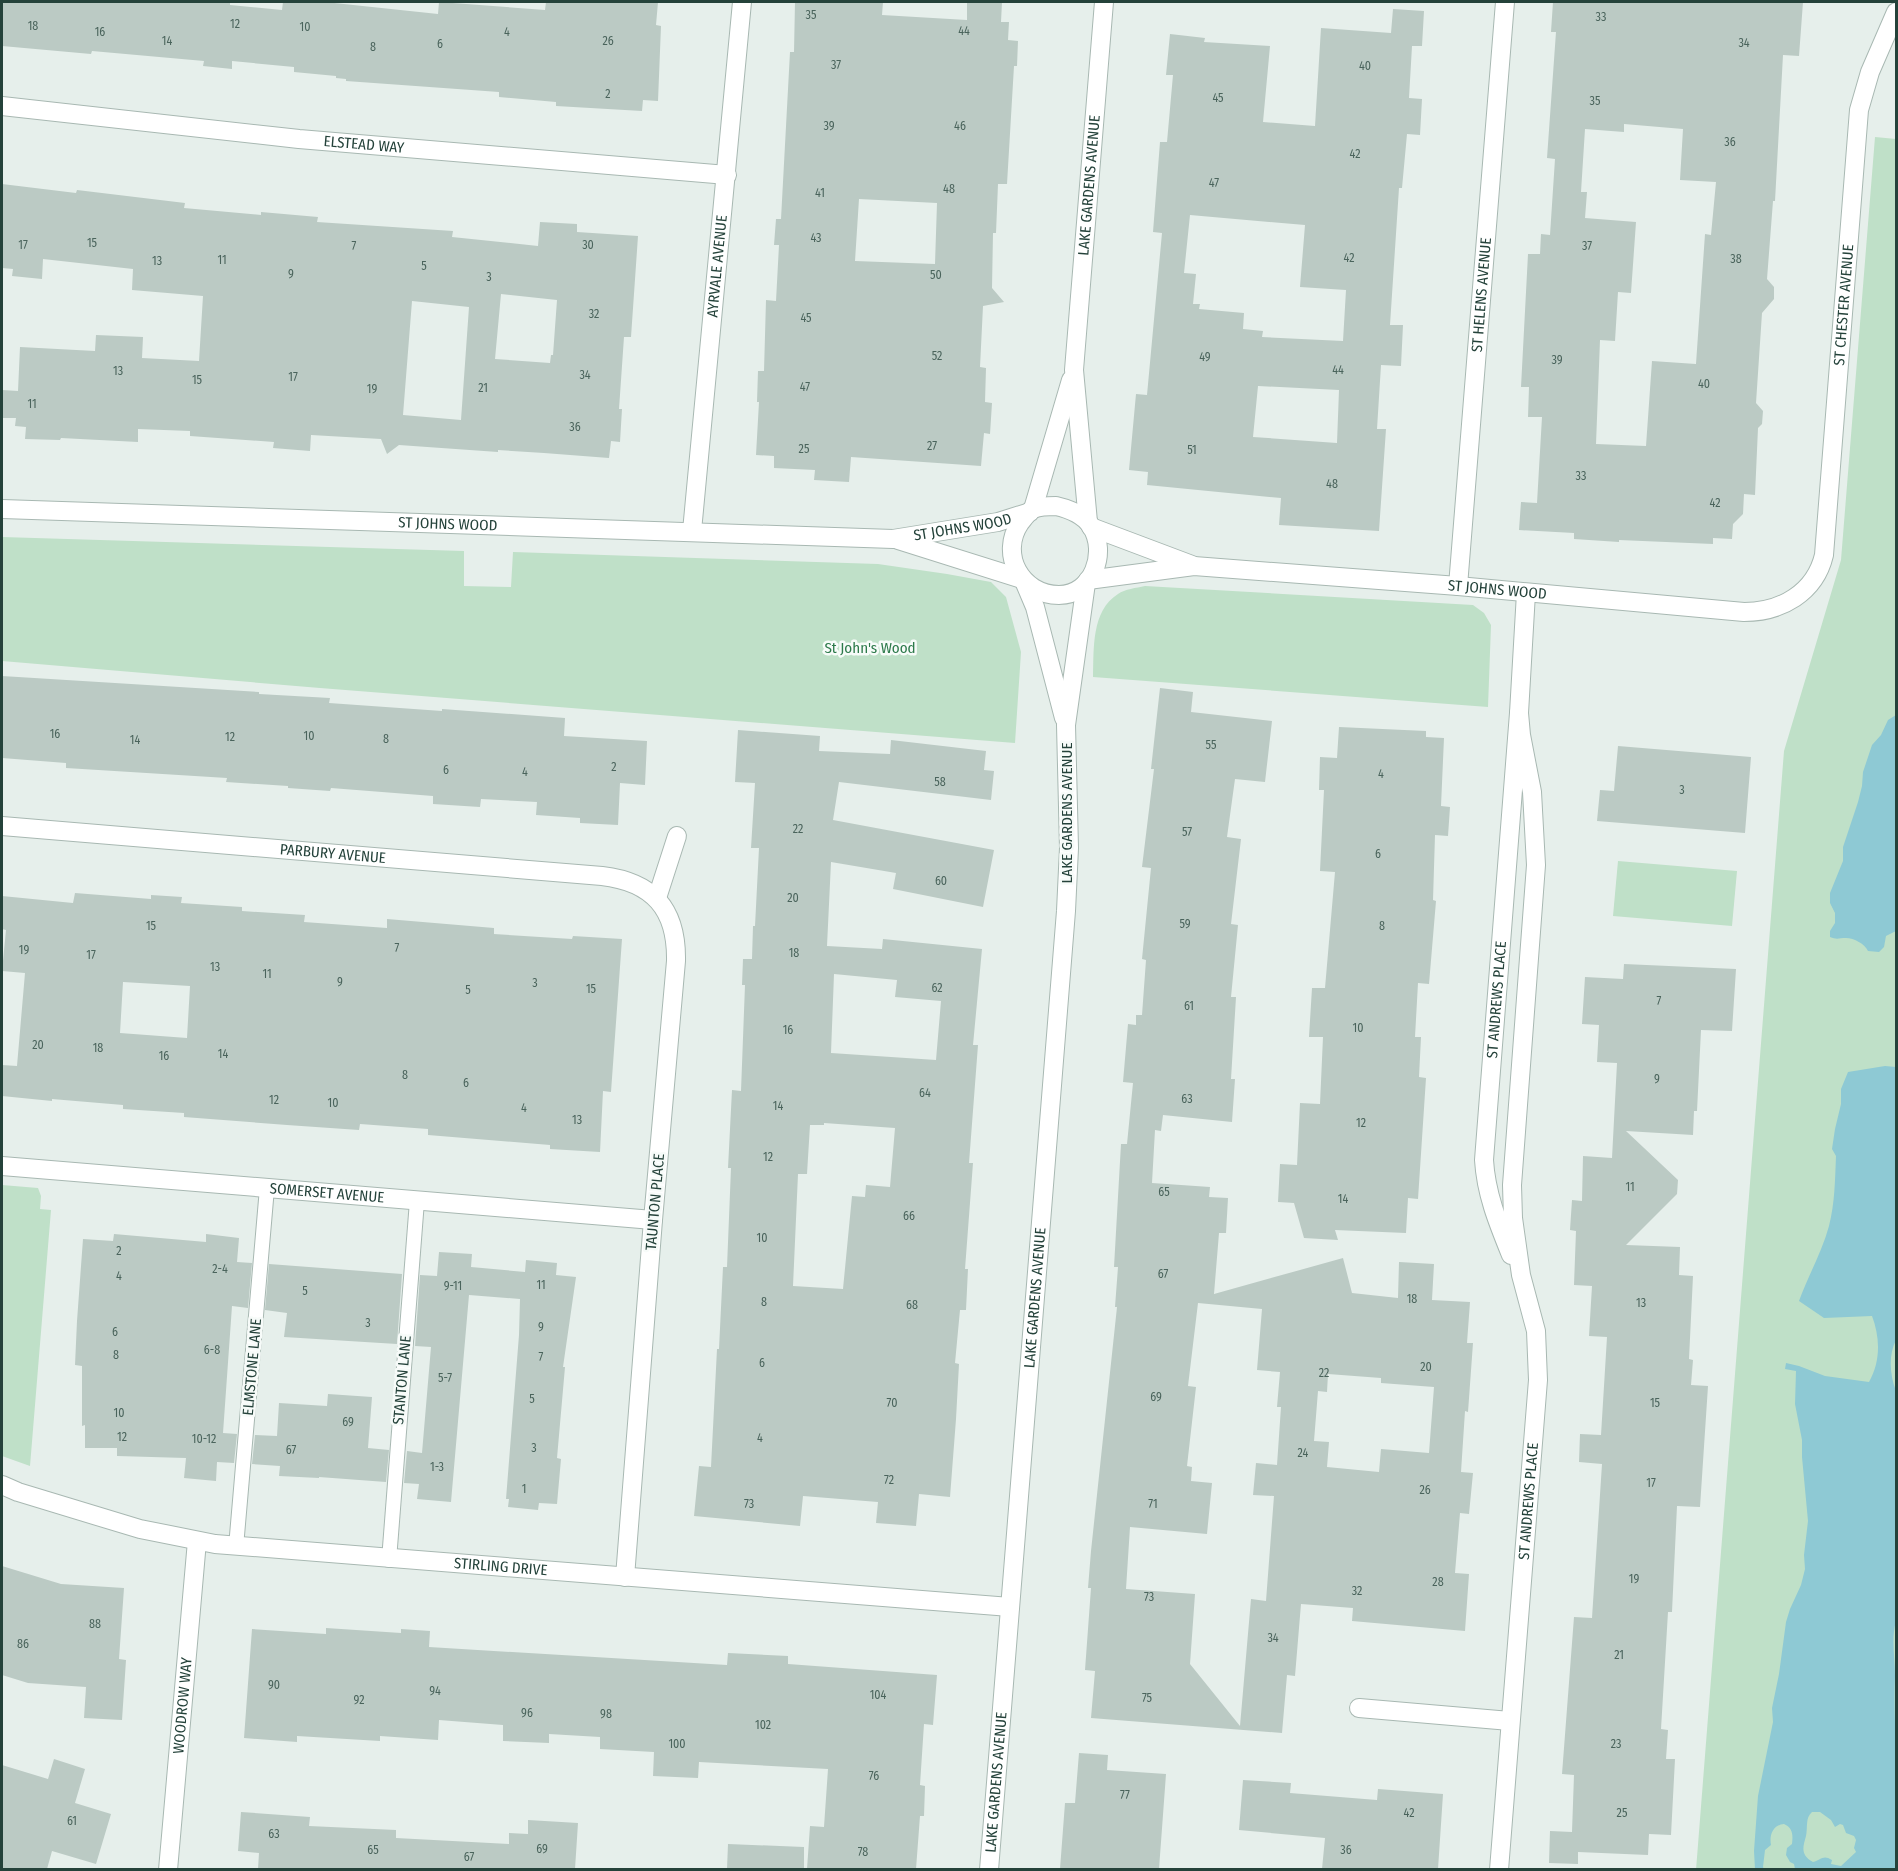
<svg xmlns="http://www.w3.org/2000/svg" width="1898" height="1871" font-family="'Fira Sans Condensed',sans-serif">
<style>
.green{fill:#bfe0c8}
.water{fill:#8ec9d4;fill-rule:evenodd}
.building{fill:#bbcac4;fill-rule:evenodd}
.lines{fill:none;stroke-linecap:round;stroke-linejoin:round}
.lane-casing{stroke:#a8b8b2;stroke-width:16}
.street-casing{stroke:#a8b8b2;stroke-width:20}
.lane{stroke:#fff;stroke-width:14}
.street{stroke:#fff;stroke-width:18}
.labels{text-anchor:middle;stroke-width:5;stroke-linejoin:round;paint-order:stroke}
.number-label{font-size:12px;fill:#4a645c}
.street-label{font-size:15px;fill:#24423a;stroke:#f7fbf9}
.park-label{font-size:15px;fill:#2d7a4b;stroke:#f7fbf9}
</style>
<rect width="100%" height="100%" fill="#e6efeb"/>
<!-- green -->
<g class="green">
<polygon points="1875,137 1896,139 1896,1869 1696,1870 1784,751 1841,560"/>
<polygon points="2,537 464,551 464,586 511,587 513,552 878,564 947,574 991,582 1006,597 1021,652 1015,743 320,688 2,661"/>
<path d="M1145 586 1473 605 1484 613 1491 625 1488 707 1093 677C1094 649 1091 611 1118 594 1125 589 1136 588 1145 586Z"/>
<polygon points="1618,861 1737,871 1732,926 1613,916"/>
<polygon points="2,1185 38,1188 41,1196 40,1209 51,1210 30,1466 2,1456"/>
</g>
<!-- water -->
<g class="water">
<path d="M1896 715V931L1886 936 1884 947 1879 952 1868 951C1865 944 1854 938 1846 938 1839 938 1837 940 1830 937V931L1835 923V913L1830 903V893L1843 861V847L1858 802 1862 786 1863 772 1872 745 1881 735 1888 720Z"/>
<path d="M1885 1066 1896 1067V1340C1888 1356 1890 1375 1896 1391V1621C1891 1639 1895 1657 1895 1676 1894 1701 1895 1725 1896 1749 1898 1789 1897 1830 1896 1869H1795L1794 1864 1790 1862 1786 1855 1787 1848 1792 1844C1793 1835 1793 1828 1784 1824 1773 1825 1769 1835 1771 1845L1765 1850 1763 1867 1764 1869H1755L1754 1851 1758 1796 1773 1722 1772 1708 1779 1674 1786 1622 1790 1609 1801 1585 1805 1569 1804 1555 1808 1521 1802 1457V1440L1795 1404 1796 1371 1785 1369 1786 1363 1799 1366 1825 1376 1869 1382C1881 1361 1880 1337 1872 1316L1824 1318 1799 1301C1808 1276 1822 1252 1829 1226 1835 1203 1835 1179 1836 1156L1832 1149 1835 1129 1841 1104V1089L1848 1072ZM1812 1812H1820L1831 1820 1835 1827 1840 1824 1843 1825 1846 1833 1854 1836 1856 1840 1854 1848 1856 1852 1841 1866 1831 1864 1832 1860C1823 1854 1821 1860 1813 1862 1800 1855 1803 1847 1806 1836 1808 1827 1805 1818 1812 1812Z"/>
</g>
<!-- building -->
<g class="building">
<polygon points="2,2 230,2 230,5 282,10 283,2 325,2 438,14 439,2 545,10 546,2 658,2 656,25 661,26 658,101 643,100 642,111 556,106 556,102 499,97 499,92 346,81 346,79 336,78 336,76 294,72 294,67 232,61 232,69 203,66 204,61 92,51 91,54 2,46"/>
<path d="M795 2H883L882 15 967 20V2H1002L1001 22H1009L1008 40 1018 41 1017 66H1014L1007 184H998L996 233H993L992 288 1004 302 983 306 980 367 986 368 985 402 992 403 990 434 984 433 981 466 851 457 849 482 814 480 815 470 774 468V456L756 455 759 402H757L758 371H764L766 300 776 301 779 245H774L776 219H781L790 52H794ZM859 199 937 203 935 264 855 261Z"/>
<path d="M1553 2H1803L1799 56 1783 55 1775 201H1773L1767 279 1774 287V299L1762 313 1756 403 1763 411 1762 424 1758 428 1755 495 1744 494 1743 514 1733 524 1732 539 1713 538V544L1619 540V542L1574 539V533L1519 530 1521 502 1537 503 1542 417H1528L1529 387H1521L1528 254H1540L1541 234 1550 235 1555 159 1547 158 1556 32H1551ZM1624 124 1683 129 1680 180 1716 182 1711 235 1705 234 1696 364 1652 361 1646 446 1596 444 1600 340 1615 341 1618 292 1631 293 1636 222 1585 218 1587 192H1581L1585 129 1624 132Z"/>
<path d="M1393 9 1424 11 1422 46H1412L1409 98 1422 99 1420 135 1407 134 1402 188H1399L1390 325H1403L1401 366 1381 365 1377 429H1386L1379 531 1279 525 1281 498 1147 485 1148 472 1129 470 1136 394 1147 395 1162 233 1153 232 1160 142H1167L1173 75H1166L1170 34 1205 38 1204 42 1270 46 1263 122 1315 126 1321 28 1391 33ZM1190 215 1305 225 1300 287 1346 290 1343 341 1262 337 1263 331 1243 329 1244 313 1199 309 1200 304H1193L1196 274 1184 273ZM1258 386 1339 390 1337 443 1253 437Z"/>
<path d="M2 184 76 193 77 190 185 203 184 208 261 215V212L318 217 317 222 453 231 452 237 538 246 540 222 577 224V232L638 236 631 337H624L619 409H622L620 442 611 441 609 458 544 453 498 450V452L399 445 387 454 381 439 311 435 310 451 273 448 274 442 190 436V431L138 429V442L61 438 60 440 25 439 26 427 15 426 16 418H2V390L18 391 20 347 95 351 96 335 143 337 142 358 199 361 203 296 132 290 133 269 43 259 42 279 12 276 13 269 2 268ZM501 294 557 300 553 355H551L550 363 495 359ZM412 301 469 307 461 420 403 415Z"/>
<polygon points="2,676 259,692 259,694 330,698 329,703 442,711 442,709 565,718 564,736 647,741 645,785 620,783 618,825 580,823 580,818 536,815 537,802 481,799 480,807 433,804 433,796 331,788 330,791 288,788 288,786 226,782 227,778 66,768 66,763 2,758"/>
<path d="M1160 688 1193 692 1191 712 1272 721 1265 782 1235 779 1227 837 1241 839 1231 924 1238 925 1231 997H1236L1231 1079H1235L1232 1122 1163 1115 1161 1131 1155 1130 1152 1183 1210 1187 1209 1197 1228 1198 1226 1233H1219L1214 1294 1343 1258 1352 1293 1398 1298 1399 1262 1434 1264 1432 1300 1470 1302 1467 1343H1473L1468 1412 1465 1411 1461 1472 1473 1473 1469 1514 1460 1513 1455 1573 1469 1574 1465 1631 1352 1621 1353 1608 1301 1604 1295 1676 1287 1675 1282 1733 1091 1718 1095 1671 1085 1670 1091 1588H1088L1091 1551 1117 1307H1115L1118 1267H1114L1121 1144H1127L1133 1083 1123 1082 1128 1024 1136 1025V1015H1142L1146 960 1142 959 1151 868 1142 867 1154 769H1151ZM1198 1303 1262 1309 1257 1370 1280 1372 1277 1407H1281L1277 1465 1256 1463 1253 1495 1274 1496 1266 1601 1251 1599 1240 1726 1190 1664 1195 1594 1126 1589 1130 1527 1207 1534 1212 1483 1191 1481 1192 1467 1187 1466 1196 1387 1188 1386ZM1328 1374 1381 1378V1383L1434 1387 1429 1453 1381 1449 1379 1472 1327 1467 1329 1442 1314 1441 1318 1391 1327 1392Z"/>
<polygon points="1339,727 1426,731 1426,737 1444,738 1441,806 1450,807 1448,836 1435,835 1433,900 1436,901 1429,984 1418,983 1415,1037 1421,1037 1419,1077 1426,1078 1418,1199 1408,1198 1406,1233 1335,1230 1338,1240 1304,1238 1294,1203 1278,1202 1280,1164 1297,1165 1300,1103 1320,1104 1323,1037 1309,1037 1312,988 1325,988 1335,872 1320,871 1324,790 1319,790 1320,757 1337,758"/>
<path d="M738 730 820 736 819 751 890 754 891 740 986 751 984 770 994 771 991 800 839 782 833 820 994 850 983 907 893 889 896 873 831 862 827 946 882 949 883 939 982 949 973 1045H978L969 1163H973L965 1269H968L966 1310H960L955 1363 959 1364 956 1419 950 1497 919 1494 916 1526 876 1523 878 1502 803 1496 800 1526 694 1516 699 1466 711 1467 717 1349H719L723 1267H727L731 1168H728L732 1090 741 1091 745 985H742L743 959H752L753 926H755L759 848H751L755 783 735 782ZM834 974 897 980 895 997 941 1001 936 1060 831 1053ZM824 1123 895 1128 890 1187 866 1185 865 1197 852 1196 843 1289 793 1286 798 1174H807L810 1125H824Z"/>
<polygon points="1618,746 1751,757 1745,833 1597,821 1600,790 1614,791"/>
<path d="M75 893 151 899V895L182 897 181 903 242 907V911L305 915 304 922 387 928V919L494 928V934L572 939 573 936 622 939 611 1092 603 1091 600 1152 550 1149V1145L428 1135V1129L360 1124 359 1130 287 1125 184 1117V1113L123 1109V1105L52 1099V1101L2 1096V1065L17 1066 25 973 2 971 6 930 2 929V896L73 903ZM123 982 190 986 187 1038 120 1033Z"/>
<polygon points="1624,964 1736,969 1732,1031 1701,1030 1697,1111 1694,1111 1693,1135 1626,1131 1678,1180 1677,1194 1626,1245 1680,1247 1679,1275 1693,1276 1689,1359 1693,1360 1691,1385 1708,1386 1700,1507 1677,1506 1672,1612 1668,1612 1661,1729 1668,1730 1666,1759 1675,1759 1671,1835 1649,1834 1648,1855 1578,1852 1578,1864 1549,1863 1550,1831 1572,1832 1574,1775 1562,1774 1574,1617 1592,1618 1602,1464 1579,1462 1580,1434 1601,1435 1607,1337 1589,1336 1592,1286 1574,1285 1576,1231 1570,1230 1572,1200 1582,1201 1583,1156 1612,1158 1617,1063 1597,1062 1599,1025 1582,1024 1585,977 1623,979"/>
<polygon points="114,1234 206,1242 206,1234 239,1238 237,1262 252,1263 248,1308 232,1306 223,1433 237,1434 234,1463 217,1462 216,1481 184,1478 186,1458 117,1456 117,1448 85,1448 85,1425 82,1426 82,1366 75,1365 77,1321 83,1239 113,1241"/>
<polygon points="439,1252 472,1254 471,1267 525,1272 526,1260 557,1263 556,1275 576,1277 563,1367 565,1367 557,1458 561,1459 557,1504 539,1503 538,1510 508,1507 509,1499 506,1499 519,1335 520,1299 469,1295 451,1502 417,1499 419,1484 404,1483 407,1451 422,1453 431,1347 415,1346 420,1275 437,1276"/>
<polygon points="269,1264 402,1274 397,1344 284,1337 287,1313 265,1310"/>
<polygon points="328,1394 372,1397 368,1448 389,1450 386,1482 319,1477 319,1478 279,1476 280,1466 252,1464 255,1435 277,1436 279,1403 327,1406"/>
<polygon points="2,1566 61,1584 124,1588 119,1659 126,1660 122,1720 84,1718 86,1687 28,1683 2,1675"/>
<polygon points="326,1628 401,1633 401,1629 430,1631 429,1647 727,1665 728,1653 788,1656 788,1664 937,1675 933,1725 924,1724 920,1785 925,1786 924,1816 920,1816 916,1869 807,1869 810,1826 824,1827 828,1769 699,1762 698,1778 653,1776 654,1752 600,1749 600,1737 549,1734 549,1743 503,1741 503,1725 439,1720 438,1740 380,1736 380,1741 297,1736 297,1742 244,1738 252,1629 326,1634"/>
<polygon points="1079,1753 1108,1755 1107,1770 1166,1774 1159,1869 1060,1869 1065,1803 1075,1803"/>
<polygon points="54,1759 85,1769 75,1803 111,1814 96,1864 52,1851 47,1869 2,1869 2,1765 48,1779"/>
<polygon points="1243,1780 1291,1783 1290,1793 1377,1800 1378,1789 1443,1794 1438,1869 1322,1869 1325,1838 1239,1830"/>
<polygon points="241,1812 310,1817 309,1826 396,1830 396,1838 509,1844 509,1833 528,1834 528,1820 578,1823 575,1869 258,1869 259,1853 238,1851"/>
<polygon points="728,1844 804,1847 804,1869 727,1869"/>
</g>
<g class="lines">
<!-- lane casing -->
<g class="lane-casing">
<g id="lane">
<polyline points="236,1547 267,1188"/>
<polyline points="389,1560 417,1201"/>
</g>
</g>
<!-- street casing -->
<g class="street-casing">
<g id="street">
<path id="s1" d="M2 106 299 139 727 175"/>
<path d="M1056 506C1069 509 1083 514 1091 526 1108 552 1093 595 1059 595 1021 595 999 554 1020 523 1024 518 1028 512 1033 509 1040 506 1048 506 1056 506Z"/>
<path id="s2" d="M2 509 893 539 998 522 1030 512"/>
<polyline points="1033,509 1071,380"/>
<path id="s3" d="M1088 522 1074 370 1104 2"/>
<polyline points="1091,527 1192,565"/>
<path id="s4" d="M692 531 742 2"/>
<polyline points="898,540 1022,579"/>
<path id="s5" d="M1088 580 1194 566 1458 586 1744 612C1781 612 1815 593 1824 555L1859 110 1870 72 1896 12"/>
<polyline points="1024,581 1035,607 1064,718"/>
<path id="s6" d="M1458 586 1505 2"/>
<path id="s7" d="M2 826 602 876C653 882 677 909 676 961L653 1220 625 1577"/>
<polyline points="657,898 677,836"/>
<path id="s8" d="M2 1166 653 1220"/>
<path id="s9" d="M1511 1255C1498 1223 1486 1194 1484 1160L1519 713 1526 593"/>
<path id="s10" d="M2 1485 18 1492 140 1529 215 1544 1010 1607"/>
<polyline points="1359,1708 1510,1721"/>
<path id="s11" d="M168 1870 197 1541"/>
<path id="s12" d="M989 1870 1066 911 1069 848 1066 725 1086 583"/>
<path id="s13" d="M1499 1870 1538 1380 1536 1331 1521 1275 1513 1218 1512 1185 1536 865 1532 792 1521 735 1519 713"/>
</g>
</g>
<!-- lane -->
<use href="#lane" class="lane"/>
<!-- street -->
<use href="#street" class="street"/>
</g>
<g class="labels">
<!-- number labels -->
<g class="number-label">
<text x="811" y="19">35</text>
<text x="1601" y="21">33</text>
<text x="235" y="28">12</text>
<text x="33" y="30">18</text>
<text x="305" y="31">10</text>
<text x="964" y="35">44</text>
<text x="100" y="36">16</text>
<text x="507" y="36">4</text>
<text x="167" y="45">14</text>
<text x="608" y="45">26</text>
<text x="1744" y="47">34</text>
<text x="440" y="48">6</text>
<text x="373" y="51">8</text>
<text x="836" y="69">37</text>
<text x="1365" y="70">40</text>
<text x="608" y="98">2</text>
<text x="1218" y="102">45</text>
<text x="1595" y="105">35</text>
<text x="829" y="130">39</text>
<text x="960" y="130">46</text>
<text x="1730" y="146">36</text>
<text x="1355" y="158">42</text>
<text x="1214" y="187">47</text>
<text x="949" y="193">48</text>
<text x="820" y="197">41</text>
<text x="816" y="242">43</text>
<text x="92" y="247">15</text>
<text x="23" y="249">17</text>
<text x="588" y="249">30</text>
<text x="354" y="250">7</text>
<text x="1587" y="250">37</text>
<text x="1349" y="262">42</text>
<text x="1736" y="263">38</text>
<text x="222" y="264">11</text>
<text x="157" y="265">13</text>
<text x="424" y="270">5</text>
<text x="291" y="278">9</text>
<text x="936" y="279">50</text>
<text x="489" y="281">3</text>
<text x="594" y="318">32</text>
<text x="806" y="322">45</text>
<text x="937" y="360">52</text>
<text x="1205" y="361">49</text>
<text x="1557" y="364">39</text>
<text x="1338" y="374">44</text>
<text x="118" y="375">13</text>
<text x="585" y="379">34</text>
<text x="293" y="381">17</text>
<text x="197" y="384">15</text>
<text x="1704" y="388">40</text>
<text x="805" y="391">47</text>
<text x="483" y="392">21</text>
<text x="372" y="393">19</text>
<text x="32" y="408">11</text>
<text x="575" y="431">36</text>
<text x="932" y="450">27</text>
<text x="804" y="453">25</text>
<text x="1192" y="454">51</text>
<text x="1581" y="480">33</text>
<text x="1332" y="488">48</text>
<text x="1715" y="507">42</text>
<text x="55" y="738">16</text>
<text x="309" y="740">10</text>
<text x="230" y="741">12</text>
<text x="386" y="743">8</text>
<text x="135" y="744">14</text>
<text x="1211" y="749">55</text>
<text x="614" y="771">2</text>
<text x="446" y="774">6</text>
<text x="525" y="776">4</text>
<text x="1381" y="778">4</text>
<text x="940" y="786">58</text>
<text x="1682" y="794">3</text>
<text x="798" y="833">22</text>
<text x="1187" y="836">57</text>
<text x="1378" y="858">6</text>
<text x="941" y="885">60</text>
<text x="793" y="902">20</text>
<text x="1185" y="928">59</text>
<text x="151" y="930">15</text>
<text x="1382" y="930">8</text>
<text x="397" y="952">7</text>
<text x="24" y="954">19</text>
<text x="794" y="957">18</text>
<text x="91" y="959">17</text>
<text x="215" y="971">13</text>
<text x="267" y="978">11</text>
<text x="340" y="986">9</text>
<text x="535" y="987">3</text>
<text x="937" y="992">62</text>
<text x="591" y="993">15</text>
<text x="468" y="994">5</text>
<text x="1659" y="1005">7</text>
<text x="1189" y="1010">61</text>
<text x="1358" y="1032">10</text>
<text x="788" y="1034">16</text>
<text x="38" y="1049">20</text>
<text x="98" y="1052">18</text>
<text x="223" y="1058">14</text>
<text x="164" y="1060">16</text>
<text x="405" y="1079">8</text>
<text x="1657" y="1083">9</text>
<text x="466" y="1087">6</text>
<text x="925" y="1097">64</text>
<text x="1187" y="1103">63</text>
<text x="274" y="1104">12</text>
<text x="333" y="1107">10</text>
<text x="778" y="1110">14</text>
<text x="524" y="1112">4</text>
<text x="577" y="1124">13</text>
<text x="1361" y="1127">12</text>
<text x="768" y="1161">12</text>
<text x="1630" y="1191">11</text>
<text x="1164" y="1196">65</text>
<text x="1343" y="1203">14</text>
<text x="909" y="1220">66</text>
<text x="762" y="1242">10</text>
<text x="119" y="1255">2</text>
<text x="220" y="1273">2-4</text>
<text x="1163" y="1278">67</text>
<text x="119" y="1280">4</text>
<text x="541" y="1289">11</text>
<text x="453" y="1290">9-11</text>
<text x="305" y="1295">5</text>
<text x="1412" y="1303">18</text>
<text x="764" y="1306">8</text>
<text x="1641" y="1307">13</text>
<text x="912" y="1309">68</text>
<text x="368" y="1327">3</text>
<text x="541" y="1331">9</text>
<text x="115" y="1336">6</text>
<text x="212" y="1354">6-8</text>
<text x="116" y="1359">8</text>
<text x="541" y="1361">7</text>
<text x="762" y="1367">6</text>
<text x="1426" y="1371">20</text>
<text x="1324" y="1377">22</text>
<text x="445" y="1382">5-7</text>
<text x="1156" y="1401">69</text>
<text x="532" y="1403">5</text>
<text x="892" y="1407">70</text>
<text x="1655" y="1407">15</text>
<text x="119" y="1417">10</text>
<text x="348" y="1426">69</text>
<text x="122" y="1441">12</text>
<text x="760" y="1442">4</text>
<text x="204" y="1443">10-12</text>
<text x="534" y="1452">3</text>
<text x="291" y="1454">67</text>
<text x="1303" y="1457">24</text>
<text x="437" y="1471">1-3</text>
<text x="889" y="1484">72</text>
<text x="1651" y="1487">17</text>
<text x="524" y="1493">1</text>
<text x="1425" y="1494">26</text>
<text x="749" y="1508">73</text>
<text x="1153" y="1508">71</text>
<text x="1634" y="1583">19</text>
<text x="1438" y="1586">28</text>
<text x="1357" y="1595">32</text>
<text x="1149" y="1601">73</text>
<text x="95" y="1628">88</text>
<text x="1273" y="1642">34</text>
<text x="23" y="1648">86</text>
<text x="1619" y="1659">21</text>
<text x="274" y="1689">90</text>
<text x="435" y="1695">94</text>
<text x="878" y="1699">104</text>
<text x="1147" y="1702">75</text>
<text x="359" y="1704">92</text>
<text x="527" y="1717">96</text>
<text x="606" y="1718">98</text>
<text x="763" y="1729">102</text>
<text x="677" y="1748">100</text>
<text x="1616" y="1748">23</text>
<text x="874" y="1780">76</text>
<text x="1125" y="1799">77</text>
<text x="1409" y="1817">42</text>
<text x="1622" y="1817">25</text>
<text x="72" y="1825">61</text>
<text x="274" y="1838">63</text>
<text x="542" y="1853">69</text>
<text x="373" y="1854">65</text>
<text x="1346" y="1854">36</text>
<text x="863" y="1856">78</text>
<text x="469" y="1861">67</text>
</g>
<!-- street labels -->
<g class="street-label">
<text dy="5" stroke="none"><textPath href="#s1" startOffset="364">ELSTEAD WAY</textPath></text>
<text dy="5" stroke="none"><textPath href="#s3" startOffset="338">LAKE GARDENS AVENUE</textPath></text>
<text dy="5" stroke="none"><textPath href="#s4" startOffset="266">AYRVALE AVENUE</textPath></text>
<text dy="5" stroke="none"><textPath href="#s6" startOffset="292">ST HELENS AVENUE</textPath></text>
<text dy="5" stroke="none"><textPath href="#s5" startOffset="1016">ST CHESTER AVENUE</textPath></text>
<text dy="5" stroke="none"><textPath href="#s2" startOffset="446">ST JOHNS WOOD</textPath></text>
<text dy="5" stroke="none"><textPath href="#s2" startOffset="962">ST JOHNS WOOD</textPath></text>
<text dy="5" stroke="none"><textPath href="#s5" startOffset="411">ST JOHNS WOOD</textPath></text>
<text transform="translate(1067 813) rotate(-90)" y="5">LAKE GARDENS AVENUE</text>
<text dy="5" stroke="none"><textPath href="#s7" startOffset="332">PARBURY AVENUE</textPath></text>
<text dy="5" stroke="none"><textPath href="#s9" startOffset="260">ST ANDREWS PLACE</textPath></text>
<text dy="5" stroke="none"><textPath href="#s8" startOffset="326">SOMERSET AVENUE</textPath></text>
<text transform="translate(655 1202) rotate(-85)" y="5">TAUNTON PLACE</text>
<text dy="5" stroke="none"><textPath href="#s12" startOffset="574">LAKE GARDENS AVENUE</textPath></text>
<text transform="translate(252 1367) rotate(-85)" y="5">ELMSTONE LANE</text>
<text transform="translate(402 1380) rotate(-85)" y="5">STANTON LANE</text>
<text dy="5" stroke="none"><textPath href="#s13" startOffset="370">ST ANDREWS PLACE</textPath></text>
<text dy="5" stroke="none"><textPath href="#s10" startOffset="508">STIRLING DRIVE</textPath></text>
<text dy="5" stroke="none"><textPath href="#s11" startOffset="165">WOODROW WAY</textPath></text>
<text dy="5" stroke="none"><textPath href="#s12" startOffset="88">LAKE GARDENS AVENUE</textPath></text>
</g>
<!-- park labels -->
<g class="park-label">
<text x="870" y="653">St John's Wood</text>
</g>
</g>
<!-- border -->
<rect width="1898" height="1871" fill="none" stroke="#24423a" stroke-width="6"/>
</svg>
